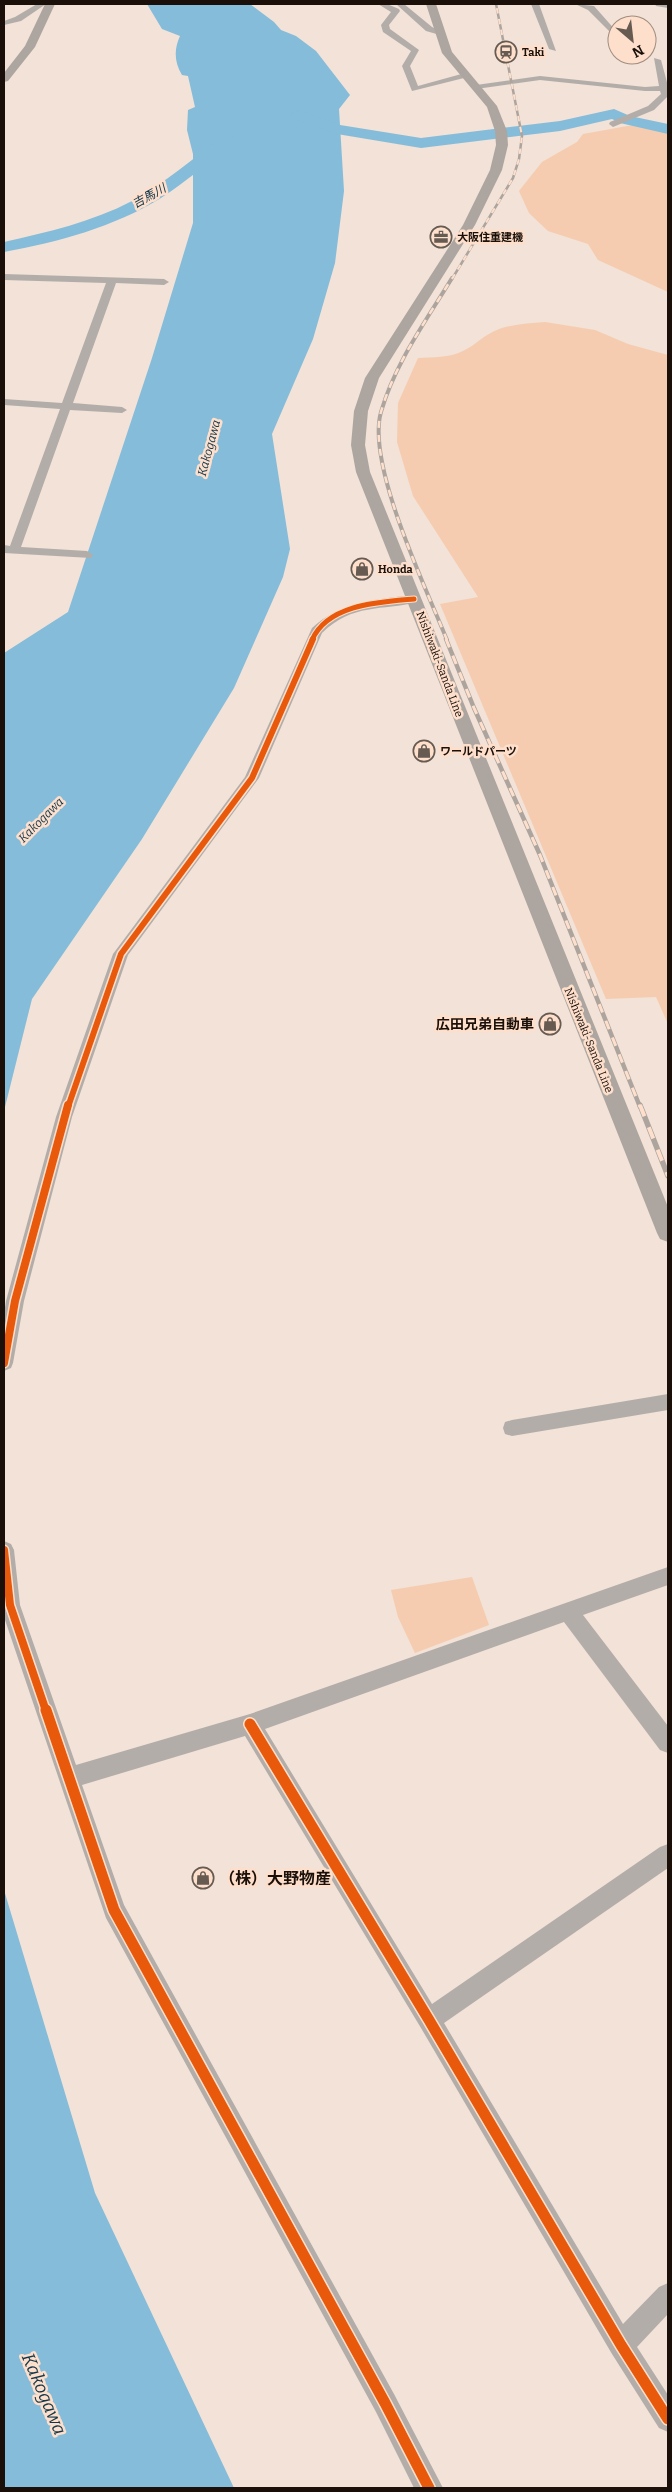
<svg xmlns="http://www.w3.org/2000/svg" width="672" height="2492" font-family="Bitter,'Noto Sans JP',serif">
<style>
.green{fill:#f5ccaf}
.water{fill:#84bcda}
.lines{fill:none;stroke-linecap:round;stroke-linejoin:round}
.river{fill:#84bcda;fill-rule:evenodd}
.minor{fill:#b3ada9;fill-rule:evenodd}
.major{fill:#ada6a0;fill-rule:evenodd}
.rail-far3-casing{stroke:#ada49e;stroke-width:2.5}
.rail-far2-casing{stroke:#ada49e;stroke-width:4}
.rail-far1-casing{stroke:#ada49e;stroke-width:4.5}
.rail-casing{stroke:#ada49e;stroke-width:5.5}
.rail-far3{stroke:#fddfcc;stroke-width:2;stroke-dasharray:5.5;stroke-linecap:butt}
.rail-far2{stroke:#fddfcc;stroke-width:2.5;stroke-dasharray:7;stroke-linecap:butt}
.rail-far1{stroke:#fddfcc;stroke-width:3;stroke-dasharray:9;stroke-linecap:butt}
.rail{stroke:#fddfcc;stroke-width:4;stroke-dasharray:12;stroke-linecap:butt}
.cycleway-far3-casing{stroke:#fddfcc;stroke-width:7}
.cycleway-far2-casing{stroke:#fddfcc;stroke-width:9}
.cycleway-far1-casing{stroke:#fddfcc;stroke-width:11}
.cycleway-casing{stroke:#fddfcc;stroke-width:14}
.cycleway-far3{stroke:#e8590c;stroke-width:5}
.cycleway-far2{stroke:#e8590c;stroke-width:6}
.cycleway-far1{stroke:#e8590c;stroke-width:8}
.cycleway{stroke:#e8590c;stroke-width:11}
.labels{text-anchor:middle;stroke-width:5;stroke-linejoin:round;paint-order:stroke}
.far-poi-label{font-size:11px;font-weight:bold;fill:#1a1009;stroke:#fddfcc;text-anchor:start}
.far-street-label{font-size:11px;fill:#1a1009;stroke:#fddfcc}
.far-water-label{font-size:12px;font-style:italic;fill:#10364a;stroke:#fddfcc}
.poi-label{font-size:14px;font-weight:bold;fill:#1a1009;stroke:#fddfcc;text-anchor:end}
.near-poi-label{font-size:16px;font-weight:bold;fill:#1a1009;stroke:#fddfcc;text-anchor:start}
.near-water-label{font-size:18px;font-style:italic;fill:#10364a;stroke:#fddfcc}
</style>
<rect width="100%" height="100%" fill="#f2e2d7"/>
<!-- green -->
<g class="green">
<polygon points="633,125 668,133 668,292 598,260 588,244 548,231 529,213 519,191 542,162 577,142 583,134"/>
<path d="M545 322 595 330 628 344 668 355V1024L656 997 606 999 440 604 478 597 413 496 397 442 398 403 418 358C433 357 449 358 463 351 476 345 483 335 499 329 514 324 530 323 545 322Z"/>
<polygon points="472,1577 489,1625 415,1653 398,1617 391,1590"/>
</g>
<!-- water -->
<g class="water">
<path d="M147 4H250L274 22 281 30 296 36 316 51 350 95 339 109 344 191 335 263 313 339 272 434 290 549 283 577 234 688 142 839 32 999 4 1111V653L68 612 152 358 193 223V154L187 130 188 110 195 107 188 76 182 75C174 62 174 49 180 36L162 29Z"/>
<polygon points="4,1890 95,2193 234,2488 4,2488"/>
</g>
<g class="lines">
<!-- river -->
<g class="river">
<polygon points="614,109 630,116 668,124 668,134 620,123 612,119 560,131 421,148 337,134 292,118 290,115 298,110 340,125 421,138 560,121"/>
<path d="M229 135 237 140 235 143C210 161 187 181 161 198 114 227 58 242 4 252V242C48 232 92 222 132 201 165 183 193 158 223 137Z"/>
</g>
<!-- minor -->
<g class="minor">
<polygon points="37,4 46,4 21,21 4,25 4,21 15,17"/>
<polygon points="378,4 387,4 399,9 400,11 389,25 390,29 419,50 410,66 418,86 465,73 469,75 468,77 412,91 402,66 411,51 383,32 381,25 391,12"/>
<polygon points="396,4 404,4 432,27 444,33 440,35 426,31"/>
<polygon points="531,4 539,4 556,51 549,49"/>
<polygon points="575,4 594,6 617,32 617,39 588,10"/>
<polygon points="655,4 668,4 668,8 656,6"/>
<polygon points="654,58 661,60 668,86 668,96 654,110 613,127 609,124 610,122 648,106 661,94 660,91 645,91 540,80 476,89 472,87 476,85 540,76 645,87 659,86"/>
<polygon points="4,274 164,279 169,282 164,285 116,283 73,403 122,407 127,410 122,413 70,410 21,547 87,551 93,555 91,558 4,553 4,545 10,546 60,409 4,405 4,399 62,403 106,283 4,280"/>
<path d="M414 595 418 596 420 599 418 602C381 611 353 603 322 633L259 778 128 955 72 1117 24 1301 13 1363 11 1368 4 1371V1314L6 1301 56 1117 113 954 245 777 312 628C340 602 377 599 414 595Z"/>
<polygon points="668,1394 668,1410 512,1436 505,1434 503,1428 505,1422 512,1420"/>
<polygon points="4,1541 11,1544 14,1550 20,1605 76,1765 250,1714 668,1567 668,1585 583,1615 668,1726 668,1753 660,1750 564,1622 265,1729 432,2004 660,1847 668,1844 668,1868 444,2023 623,2324 659,2287 668,2283 668,2314 637,2347 668,2395 668,2432 659,2428 612,2354 421,2028 245,1736 82,1785 124,1905 394,2394 443,2488 414,2488 376,2412 106,1918 4,1617"/>
</g>
<!-- major -->
<g class="major">
<polygon points="45,4 55,4 35,47 8,81 4,82 4,73 25,46"/>
<polygon points="426,4 436,4 452,52 497,106 507,131 508,145 502,170 475,225 379,378 368,411 365,445 370,472 668,1207 668,1242 660,1239 657,1233 356,472 351,445 354,411 365,378 463,225 490,170 496,145 495,131 487,107 442,53"/>
</g>
<!-- rail-far3 casing -->
<g class="rail-far3-casing">
<polyline id="rail-far3" points="452,279 513,178 519,159 522,136 496,4"/>
</g>
<!-- rail-far2 casing -->
<g class="rail-far2-casing">
<path id="rail-far2" d="M447 640C426 588 366 464 381 412 395 363 426 321 452 278"/>
</g>
<!-- rail-far1 casing -->
<g class="rail-far1-casing">
<polyline id="rail-far1" points="446,639 474,708 540,855 640,1107"/>
</g>
<!-- rail casing -->
<g class="rail-casing">
<polyline id="rail" points="640,1105 668,1176"/>
</g>
<!-- rail-far3 -->
<use href="#rail-far3" class="rail-far3"/>
<!-- rail-far2 -->
<use href="#rail-far2" class="rail-far2"/>
<!-- rail-far1 -->
<use href="#rail-far1" class="rail-far1"/>
<!-- rail -->
<use href="#rail" class="rail"/>
<!-- cycleway-far3 casing -->
<g class="cycleway-far3-casing">
<path id="cycleway-far3" d="M312 640C328 604 380 602 414 599"/>
</g>
<!-- cycleway-far2 casing -->
<g class="cycleway-far2-casing">
<polyline id="cycleway-far2" points="68,1107 121,954 252,778 313,639"/>
</g>
<!-- cycleway-far1 casing -->
<g class="cycleway-far1-casing">
<g id="cycleway-far1">
<polyline points="4,1363 15,1301 68,1105"/>
<polyline points="4,1550 10,1605 46,1711"/>
</g>
</g>
<!-- cycleway casing -->
<g class="cycleway-casing">
<g id="cycleway">
<polyline points="46,1710 114,1910 385,2403 429,2488"/>
<polyline points="250,1724 429,2020 621,2345 668,2419"/>
</g>
</g>
<!-- cycleway-far3 -->
<use href="#cycleway-far3" class="cycleway-far3"/>
<!-- cycleway-far2 -->
<use href="#cycleway-far2" class="cycleway-far2"/>
<!-- cycleway-far1 -->
<use href="#cycleway-far1" class="cycleway-far1"/>
<!-- cycleway -->
<use href="#cycleway" class="cycleway"/>
</g>
<!-- icons -->
<defs>
<g id="station-ring" transform="scale(1.125)"><circle r="9.5" fill="#fddfcc" stroke="#665a51" stroke-width="1.5"/><path d="M-3-6H3Q5-6 5-4V2Q5 4 3 4L4.5 6H3L1.5 4h-3L-3 6H-4.5L-3 4Q-5 4-5 2V-4Q-5-6-3-6ZM-3.5-4v3h7v-3ZM-3.5 1v1.5H-2V1ZM2 1v1.5H3.5V1Z" fill="#665a51"/></g>
<g id="office-ring" transform="scale(1.125)"><circle r="9.5" fill="#fddfcc" stroke="#665a51" stroke-width="1.5"/><path d="M-6-3h4V-5.5h4V-3h4V5H-6ZM-1-4.5V-3h2v-1.5ZM-6 0V1H6V0Z" fill="#665a51"/></g>
<g id="shop-ring" transform="scale(1.125)"><circle r="9.5" fill="#fddfcc" stroke="#665a51" stroke-width="1.5"/><path d="M-5-2.5h2.3a2.7 3.5 0 0 1 5.4 0H5L5.5 6h-11ZM-1.5-2.5h3a1.5 2.3 0 0 0-3 0Z" fill="#665a51"/></g>
</defs>
<g fill-rule="evenodd">
<use href="#station-ring" x="506" y="52"/>
<use href="#office-ring" x="441" y="237"/>
<use href="#shop-ring" x="362" y="569"/>
<use href="#shop-ring" x="424" y="751"/>
<use href="#shop-ring" x="550" y="1024"/>
<use href="#shop-ring" x="203" y="1878"/>
</g>
<g class="labels">
<!-- far-poi labels -->
<g class="far-poi-label">
<text x="522" y="56">Taki</text>
<text x="457" y="241">大阪住重建機</text>
<text x="378" y="573">Honda</text>
<text x="440" y="755">ワールドパーツ</text>
</g>
<!-- far-street labels -->
<g class="far-street-label">
<text transform="translate(440 664) rotate(69)" y="4">Nishiwaki-Sanda Line</text>
<text transform="translate(589 1040) rotate(68)" y="4">Nishiwaki-Sanda Line</text>
</g>
<!-- far-water labels -->
<g class="far-water-label">
<text transform="translate(149 196) rotate(-29)" y="4">吉馬川</text>
<text transform="translate(209 448) rotate(-75)" y="4">Kakogawa</text>
<text transform="translate(41 820) rotate(-45)" y="4">Kakogawa</text>
</g>
<!-- poi labels -->
<g class="poi-label">
<text x="534" y="1029">広田兄弟自動車</text>
</g>
<!-- near-poi labels -->
<g class="near-poi-label">
<text x="219" y="1884">（株）大野物産</text>
</g>
<!-- near-water labels -->
<g class="near-water-label">
<text transform="translate(44 2394) rotate(67)" y="6">Kakogawa</text>
</g>
</g>
<!-- border -->
<rect width="672" height="2492" fill="none" stroke="#1a1009" stroke-width="10"/>
<!-- north arrow -->
<g transform="translate(632 40) rotate(152)"><circle r="24" fill="#fddfcc" stroke="#a28c7e"/>
<path d="M0-4L9 19L0 12L-9 19Z" fill="#665a51"/>
<text y="-8" font-size="14" font-weight="bold" text-anchor="middle" fill="#1a1009">N</text>
</g>
</svg>
